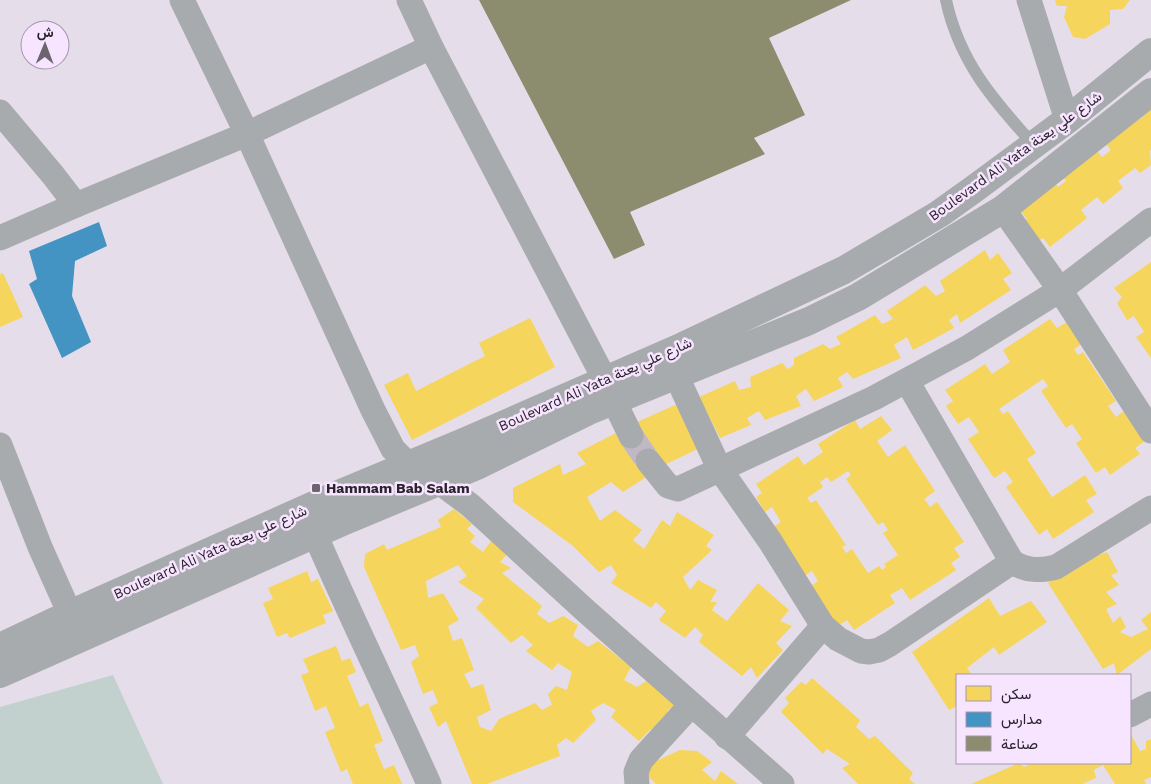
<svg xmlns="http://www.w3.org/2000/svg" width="1151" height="784" font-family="'Work Sans',Vazirmatn,sans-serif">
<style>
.green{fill:#c2d1cd}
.homes{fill:#f6d55c;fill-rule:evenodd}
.schools{fill:#4393c3}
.industry{fill:#8c8c6e}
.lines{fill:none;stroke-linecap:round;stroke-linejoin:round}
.minor-tunnel{stroke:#c0b8c4;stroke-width:25;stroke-dasharray:25 12;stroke-linecap:butt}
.service{stroke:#a8abae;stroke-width:12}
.minor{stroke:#a8abae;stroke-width:25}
.tertiary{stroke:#a8abae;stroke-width:28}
.poi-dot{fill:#6c646f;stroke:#f7e4fe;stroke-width:2}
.labels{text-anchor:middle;stroke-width:5;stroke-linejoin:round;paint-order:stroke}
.street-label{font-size:14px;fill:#2a232d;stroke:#f7e4fe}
.poi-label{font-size:14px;font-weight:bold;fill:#2a232d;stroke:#f7e4fe;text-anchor:start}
</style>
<rect width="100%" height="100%" fill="#e6ddea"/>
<!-- green -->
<polygon class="green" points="113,675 163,784 0,784 0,707"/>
<!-- homes -->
<g class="homes">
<polygon points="1055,0 1130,0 1123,9 1110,10 1110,24 1085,39 1073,37 1064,17 1067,6 1057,6"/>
<polygon points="1151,99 1151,150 1150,151 1151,165 1140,173 1135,168 1118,181 1123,188 1103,204 1097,197 1081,210 1087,218 1050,247 1043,238 1036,243 1020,225 1027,219 1018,208 1053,180 1058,187 1066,181 1060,173 1094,147 1102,157 1111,150 1103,140 1136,114 1140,119 1143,117 1137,110"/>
<polygon points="985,250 990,260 998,253 1012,273 1003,279 1011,290 960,323 957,314 949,320 954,328 913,350 907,337 894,345 901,358 853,379 847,372 838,378 843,387 814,401 806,389 796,396 801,406 765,420 759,411 747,418 751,425 720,438 699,397 735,381 739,390 751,387 750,377 782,363 788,369 794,365 794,358 823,344 830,349 841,344 836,337 875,315 882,324 893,319 887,311 925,285 936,296 945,291 940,281"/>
<polygon points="1151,262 1151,358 1136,337 1144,332 1134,316 1127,320 1117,303 1122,297 1114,288"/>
<polygon points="3,273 23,317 0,327 0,274"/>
<polygon points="530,318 555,367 412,440 384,385 408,373 416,391 485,356 479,343"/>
<polygon points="1050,319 1057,328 1068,321 1083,343 1074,349 1078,355 1083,352 1116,401 1108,406 1116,417 1124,411 1145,441 1135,448 1140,454 1110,475 1105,467 1096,473 1076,443 1082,439 1072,424 1066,428 1041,391 1048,386 1043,379 999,409 1003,414 1008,411 1036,453 1027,459 1052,497 1085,475 1097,494 1086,500 1094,512 1053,539 1047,529 1039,535 1006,487 1013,482 1005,471 994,478 968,439 979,432 969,417 958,424 946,406 953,401 945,390 985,364 992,374 1010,362 1003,350"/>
<polygon points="684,401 704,446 666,464 640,466 645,478 623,492 611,482 587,497 600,521 615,510 642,530 633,540 644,549 662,520 670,526 677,512 714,535 706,546 712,550 683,577 690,590 698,580 717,590 710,602 717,602 712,610 727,621 758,583 789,610 780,621 792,626 776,643 783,650 757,678 751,667 742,676 699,642 703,635 695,627 685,638 659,620 666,611 656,602 651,608 611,583 617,575 611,565 599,572 573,546 513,502 513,488 560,464 563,475 586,464 577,453 637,422"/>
<path d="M881 416 892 430 877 441 888 457 905 445 935 491 924 499 930 507 937 502 964 542 954 548 960 557 951 563 956 570 910 600 902 588 890 595 895 603 854 630 847 620 838 626 811 586 818 581 812 571 804 576 772 528 781 522 772 507 765 512 756 497 762 493 756 484 798 456 804 465 823 452 818 444 855 420 860 429ZM848 471 851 475 846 479 878 525 883 522 888 530 883 533 898 555 884 564 886 567 882 570 879 566 868 573 852 549 846 553 842 547 846 545 816 500 811 503 807 498 823 487 820 482 827 477 831 482Z"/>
<path d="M454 509 472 524 467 529 475 536 470 542 483 552 491 541 508 553 500 562 511 568 502 573 542 606 537 614 549 623 563 616 578 625 573 636 588 647 598 641 631 667 624 680 637 687 654 676 680 702 667 711 678 717 657 736 651 729 639 741 611 717 616 710 603 703 591 711 596 720 573 743 566 738 557 745 560 756 487 784H472L446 721 438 727 429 707 438 703 433 690 423 694 411 662 419 656 415 645 401 650 364 567 365 554 384 544 387 550 441 527 438 520ZM458 565 467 576 458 582 484 599 476 608 511 643 522 635 533 645 526 651 552 670 558 663 572 672 567 690 556 686 548 694 552 705 542 710 535 703 499 719 491 731 480 727 477 717 491 710 483 684 471 688 464 674 474 670 462 638 453 641 448 626 459 620 443 593 428 598 426 581Z"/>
<polygon points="1095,549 1099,555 1107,552 1118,572 1111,575 1119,585 1106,592 1117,604 1106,609 1113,623 1120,616 1126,627 1120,632 1131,637 1148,629 1141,620 1151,612 1151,649 1117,675 1114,663 1103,669 1048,583"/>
<polygon points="307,571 311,582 318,579 333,611 323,615 326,623 290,638 287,633 277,637 263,603 273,599 268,588"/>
<polygon points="989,598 1000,616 1031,601 1047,622 999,655 994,647 967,668 972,675 957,675 957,706 949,710 912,652"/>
<polygon points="336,646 342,661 350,658 356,672 347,676 360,707 368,703 383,741 374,745 384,769 394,765 402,784 353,784 347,769 341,772 325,732 335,728 326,706 315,711 301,675 309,672 303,659"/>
<polygon points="812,678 860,720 856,727 869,739 875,736 913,773 909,779 915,784 858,784 842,768 850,764 827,749 823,754 781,712 789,703 785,698 801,682 806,685"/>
<polygon points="1130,733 1140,751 1146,749 1146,741 1151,739 1151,777 1144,780 1146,784 1115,784 1103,765 1094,770 1096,778 1082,784 971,784 1019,763 1024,767 1032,763 1130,763"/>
<polygon points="680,750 697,751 712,762 702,770 715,781 721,771 738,784 656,784 646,774 656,761"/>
</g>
<!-- schools -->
<polygon class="schools" points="99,222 107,246 75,261 72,296 91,342 62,358 29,284 37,279 29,251"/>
<!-- industry -->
<polygon class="industry" points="479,0 851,0 769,38 805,115 754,138 765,154 630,212 645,245 614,259"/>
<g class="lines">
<!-- minor-tunnel -->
<polyline class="minor-tunnel" points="631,436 648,461"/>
<!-- service -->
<path class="service" d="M946 0C959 61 993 100 1033 144"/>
<!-- minor -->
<g class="minor">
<polyline points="182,0 247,134 373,410 393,449 409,465 439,482 470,505 587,612 782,784"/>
<polyline points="409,0 431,47 605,380"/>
<polyline points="1029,0 1067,120"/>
<polyline points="0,112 53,175 76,205"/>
<polyline points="1003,209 1060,290 1151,431"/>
<polyline points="0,238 76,205 247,134 431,47"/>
<path d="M676 375 719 468 770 541 823 626 838 639 861 651 869 652 879 650 890 644 1012 562C1027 571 1040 571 1056 567L1151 508"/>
<polyline points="907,381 1012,562"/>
<polyline points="614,401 631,436"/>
<polyline points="0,445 40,547 70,614"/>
<polyline points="648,461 668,486 678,489 874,398 967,348 1060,290 1151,220"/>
<path d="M315 534C351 618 392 701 429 784"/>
<polyline points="1130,715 1151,704"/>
<polyline points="727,737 823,626"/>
<polyline points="637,784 636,772 641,760 691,705"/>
</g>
<!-- tertiary -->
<g class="tertiary">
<polyline points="0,647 70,614 334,496 466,441 683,346 844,270 939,214 974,189 1067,120 1151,52"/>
<polyline points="0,674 347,520 479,465 591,410 809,321 858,297 1003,209 1151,92"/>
</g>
</g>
<!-- markers -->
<rect class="poi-dot" x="311" y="483" width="10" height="10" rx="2.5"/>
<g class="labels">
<!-- street labels -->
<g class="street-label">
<text transform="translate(1015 156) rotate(-36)" y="5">Boulevard Ali Yata شارع علي يعتة</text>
<text transform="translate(595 384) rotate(-24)" y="5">Boulevard Ali Yata شارع علي يعتة</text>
<text transform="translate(210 552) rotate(-24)" y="5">Boulevard Ali Yata شارع علي يعتة</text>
</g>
<!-- poi labels -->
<g class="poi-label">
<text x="326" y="493">Hammam Bab Salam</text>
</g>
</g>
<!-- legend -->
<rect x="956" y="674" width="175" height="90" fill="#f7e4fe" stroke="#a597aa"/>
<rect x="966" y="686" width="25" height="15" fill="#f6d55c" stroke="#a597aa"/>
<text x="1001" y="699" font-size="15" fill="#2a232d">سكن</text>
<rect x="966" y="712" width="25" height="15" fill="#4393c3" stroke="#a597aa"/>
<text x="1001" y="724" font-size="15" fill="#2a232d">مدارس</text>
<rect x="966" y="736" width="25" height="15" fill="#8c8c6e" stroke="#a597aa"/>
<text x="1001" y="749" font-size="15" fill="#2a232d">صناعة</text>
<!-- north arrow -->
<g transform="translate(45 45) rotate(1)"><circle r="24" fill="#f7e4fe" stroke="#a597aa"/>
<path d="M0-4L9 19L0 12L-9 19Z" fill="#6c646f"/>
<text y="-8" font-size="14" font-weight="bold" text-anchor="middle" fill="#2a232d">ش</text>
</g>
</svg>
